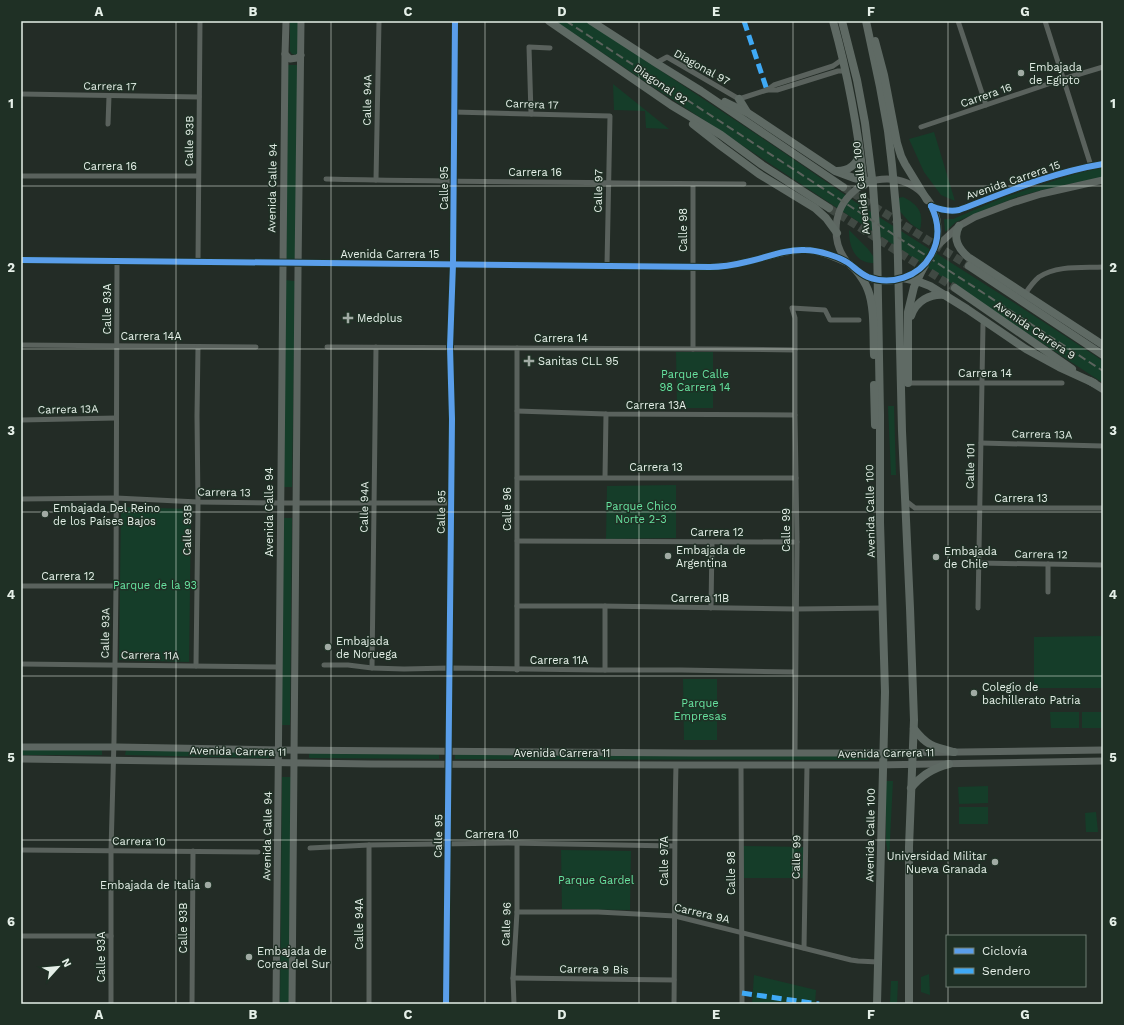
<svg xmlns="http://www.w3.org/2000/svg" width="1124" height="1025" font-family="'Work Sans',sans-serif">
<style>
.green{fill:#153d29}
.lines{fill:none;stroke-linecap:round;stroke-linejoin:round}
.primary-tunnel{stroke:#404943;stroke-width:8;stroke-dasharray:8 4;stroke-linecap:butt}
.street{stroke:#5a625d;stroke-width:5}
.secondary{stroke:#5d6661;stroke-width:7}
.primary{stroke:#5f6a64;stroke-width:8}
.rail{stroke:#5b635d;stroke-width:2;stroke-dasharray:8 4;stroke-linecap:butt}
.quiet{stroke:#3fa9f5;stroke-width:5;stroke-dasharray:10 5;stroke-linecap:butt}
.cycleway-casing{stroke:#1f3025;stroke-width:8}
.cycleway{stroke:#5a9eea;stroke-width:6}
.grid{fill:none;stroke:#e5efe8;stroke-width:1;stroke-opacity:0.55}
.poi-dot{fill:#a1aba4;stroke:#1f3025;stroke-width:1.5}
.labels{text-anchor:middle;stroke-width:3;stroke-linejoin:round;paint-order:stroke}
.street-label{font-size:11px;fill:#e5efe8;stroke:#1f3025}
.poi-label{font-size:11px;fill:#e5efe8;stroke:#1f3025;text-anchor:start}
.park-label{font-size:11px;fill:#66e3a0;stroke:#1f3025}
.neatline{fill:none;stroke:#e5efe8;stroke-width:1.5}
.grid-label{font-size:13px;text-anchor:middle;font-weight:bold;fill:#e5efe8}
</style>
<rect width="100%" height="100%" fill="#232c26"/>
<!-- green -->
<g class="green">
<polygon points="290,21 298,21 298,53 296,55 292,54 290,51"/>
<polygon points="555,21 586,21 783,152 857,203 1016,304 1091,353 1103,361 1103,383 643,80"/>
<polygon points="288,65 298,65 296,259 286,259"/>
<polygon points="613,84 669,129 646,128 645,111 614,110"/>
<polygon points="934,132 955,201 941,195 924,172 909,139"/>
<polygon points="1103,168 1103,177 1042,190 1017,197 965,218 956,222 945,232 944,219 953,219 1002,198 1050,182 1087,170"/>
<path d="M903 197C919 205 924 213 920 230L911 224 896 207 898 198Z"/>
<path d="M849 230 868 249 878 263C856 265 849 249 849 230Z"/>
<polygon points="285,280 295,281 292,487 283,487"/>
<polygon points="676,352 713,352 713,408 677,408"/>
<polygon points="888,406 894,406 896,475 891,475"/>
<polygon points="676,485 676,538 606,539 607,486"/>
<polygon points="121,507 191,509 189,662 119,660"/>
<polygon points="283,518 292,518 290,725 281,725"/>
<polygon points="1103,636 1103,688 1034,688 1034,637"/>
<polygon points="683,679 717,679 717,740 684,740"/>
<polygon points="1050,712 1079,712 1079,728 1051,728"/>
<rect x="1082" y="712" width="21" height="16"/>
<rect x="21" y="749" width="81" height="6"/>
<polygon points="126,750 270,752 269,758 125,755"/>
<polygon points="309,753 439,753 439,759 309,758"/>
<polygon points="455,753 868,755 868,760 455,759"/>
<polygon points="282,777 291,777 289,1004 280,1004"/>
<polygon points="886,781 893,781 889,860 886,842"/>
<polygon points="988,786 988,803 959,804 958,787"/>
<rect x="959" y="807" width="29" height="17"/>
<polygon points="1096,812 1098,832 1086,832 1085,813"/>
<polygon points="743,846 806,847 807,878 743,878"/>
<polygon points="561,850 631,851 630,910 562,909"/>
<polygon points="929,974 930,995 921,992 921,977"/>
<polygon points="754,975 816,990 815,1004 752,1004"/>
<polygon points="891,981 898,981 897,1004 890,1004"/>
</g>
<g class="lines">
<!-- primary-tunnel -->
<g class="primary-tunnel">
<polyline points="843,187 969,266"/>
<polyline points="829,208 955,288"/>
</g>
<!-- street -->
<g class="street">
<polyline points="958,21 986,105"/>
<polyline points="1045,21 1091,166"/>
<polyline points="656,63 667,57 739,99 767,90 774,85 833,66 843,59"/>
<polyline points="768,90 777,90 838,71 843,71 846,73"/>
<polyline points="21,94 199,97"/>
<polyline points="454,112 610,116 607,265"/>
<polyline points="531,114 529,47 550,48"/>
<polyline points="108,124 109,96"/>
<polyline points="921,127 1063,79 1103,67"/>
<polyline points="21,176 198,176"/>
<path d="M326 179C465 182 605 183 744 184"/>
<polyline points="376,180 379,21"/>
<polyline points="198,262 200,21"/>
<path d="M1025 294C1029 288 1033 282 1039 277 1057 265 1083 268 1103 267"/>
<polyline points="21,345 256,347"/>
<polyline points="327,347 715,349 795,350"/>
<polyline points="517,348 517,670"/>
<polyline points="693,349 693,184"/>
<polyline points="908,383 1062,383"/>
<polyline points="517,411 606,414 795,415"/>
<polyline points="21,420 116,418"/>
<polyline points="981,443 1103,446"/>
<polyline points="605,477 606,414"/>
<polyline points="517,478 796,478"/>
<polyline points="21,499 116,498 198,502 276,503 451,503"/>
<polyline points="906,501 915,508 1103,508"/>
<polyline points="517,541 797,542"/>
<polyline points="979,563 1103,565"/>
<polyline points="21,586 116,586"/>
<polyline points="1048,592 1048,564"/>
<polyline points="517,606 601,606 796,609 883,608"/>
<polyline points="711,608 712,542"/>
<polyline points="978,608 983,324"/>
<polyline points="21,664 279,667"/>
<polyline points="324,665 348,665 372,668 404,669 450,668 598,670 681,670 795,672"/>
<polyline points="196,666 198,505 197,416 198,347"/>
<polyline points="372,668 376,347"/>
<polyline points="605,670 605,606"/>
<polyline points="795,752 797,542 795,415 795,318 792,308 825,310 830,320 859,320"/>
<polyline points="741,765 742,1004"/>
<polyline points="310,848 369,845 508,843 674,846"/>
<polyline points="21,850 258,852"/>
<polyline points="517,912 598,912 675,916 851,960 858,961 878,962"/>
<polyline points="21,936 111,936"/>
<polyline points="804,948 807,765"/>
<polyline points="513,978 674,980"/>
<polyline points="111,1004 111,851 114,740 116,586 117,261"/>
<polyline points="192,1004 193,851"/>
<polyline points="369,1004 369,845"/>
<polyline points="446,1004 452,419 450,347 453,264 455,21"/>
<polyline points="514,1004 513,978 517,912 517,844"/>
<path d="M674 1004C675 924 674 845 676 765"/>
</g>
<!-- secondary -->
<g class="secondary">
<polyline points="285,54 290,59 297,58 301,55"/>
<circle cx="887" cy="230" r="51"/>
<path d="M931 206C941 210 949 212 959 210 1006 192 1054 172 1103 164"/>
<polyline points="935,248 959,226 975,217 1012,203 1041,194 1103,180"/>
<path d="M21 260 710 267C727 266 744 263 761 258 775 255 791 249 806 250 822 251 836 258 850 264"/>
<polyline points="21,747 118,747 278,750 695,753 883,753 1103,750"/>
<polyline points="21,759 371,764 682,765 876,765 1103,761"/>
<polyline points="276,1004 285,54 286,21"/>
<polyline points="292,1004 298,271 301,21"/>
</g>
<!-- primary -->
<g class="primary">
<polyline points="549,21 671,105 721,135 762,165 829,208"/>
<polyline points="591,21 656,63 701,91 843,187"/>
<path d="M833 21C848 75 858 129 864 185"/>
<polyline points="842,21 857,80 865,123 873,186 877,242 880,414 880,522 885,692 877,1004"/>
<polyline points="866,21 880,87 888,131 892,165 897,219 902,431 910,608 914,720 909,847 909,1004"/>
<polyline points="875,41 884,75 897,143 901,156 905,164 927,200"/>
<polyline points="739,99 747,112"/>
<polyline points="725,102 748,113 835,171 854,178 873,182"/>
<polyline points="693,124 721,146 759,174 815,208 826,218 837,233"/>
<path d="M837 171C849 171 857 164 860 153"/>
<path d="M959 226C952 239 959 249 968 257L1103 345"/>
<polyline points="969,266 1103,355"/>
<path d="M855 269C860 275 865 282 868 290 875 308 873 336 874 355"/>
<polyline points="903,278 917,281 930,286 967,309 1026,349 1059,367 1094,383"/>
<polyline points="955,288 1072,369"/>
<path d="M911 316C916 301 930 293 946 295"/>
<polyline points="1090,381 1103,389"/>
<polyline points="908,383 908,312 914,287 925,264"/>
<polyline points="874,385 875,425"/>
<path d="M914 729C927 746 934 747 954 752"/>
<path d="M911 788C921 775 933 768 949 764"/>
</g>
<!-- rail -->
<polyline class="rail" points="566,21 1103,371"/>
<!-- quiet -->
<g class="quiet">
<polyline points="744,21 767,90"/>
<polyline points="742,993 819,1004"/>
</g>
<!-- cycleway casing -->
<g class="cycleway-casing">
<g id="cycleway">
<path d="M931 206C941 210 949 212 959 210 1006 192 1054 172 1103 164"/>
<path d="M21 260 710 267C722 267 734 265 746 262 765 258 785 249 805 250 818 250 841 257 851 265 857 270 861 274 868 277 891 286 919 277 931 255 940 239 939 222 931 206"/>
<polyline points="446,1004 452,419 450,347 453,264 455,21"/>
</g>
</g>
<!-- cycleway -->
<use href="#cycleway" class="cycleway"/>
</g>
<!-- grid -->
<path class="grid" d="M176 21V1004M331 21V1004M485 21V1004M639 21V1004M793 21V1004M948 21V936M21 186H1103M21 349H1103M21 512H1103M21 676H1103M21 840H1103M948 986V1004"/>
<!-- markers -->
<g class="poi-dot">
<circle cx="1021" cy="73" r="4"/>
<path d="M346 312h4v4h4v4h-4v4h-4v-4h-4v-4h4z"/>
<path d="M527 355h4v4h4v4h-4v4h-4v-4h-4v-4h4z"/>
<circle cx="45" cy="514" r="4"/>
<circle cx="668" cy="556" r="4"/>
<circle cx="936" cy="557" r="4"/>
<circle cx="328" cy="647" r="4"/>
<circle cx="974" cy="693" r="4"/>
<circle cx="995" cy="862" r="4"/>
<circle cx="208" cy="885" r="4"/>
<circle cx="249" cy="957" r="4"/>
</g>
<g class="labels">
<!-- street labels -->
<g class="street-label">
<text transform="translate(702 67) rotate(29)" y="4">Diagonal 97</text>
<text transform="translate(661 84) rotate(34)" y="4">Diagonal 92</text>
<text transform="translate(110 86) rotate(1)" y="4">Carrera 17</text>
<text transform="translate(986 95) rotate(-19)" y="4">Carrera 16</text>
<text transform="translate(367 100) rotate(-89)" y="4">Calle 94A</text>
<text transform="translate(532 104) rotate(2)" y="4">Carrera 17</text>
<text transform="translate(189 141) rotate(-89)" y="4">Calle 93B</text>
<text x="110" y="170">Carrera 16</text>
<text x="535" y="176">Carrera 16</text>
<text transform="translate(1013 180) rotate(-19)" y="4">Avenida Carrera 15</text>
<text transform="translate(272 188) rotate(-89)" y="4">Avenida Calle 94</text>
<text transform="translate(444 188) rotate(-90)" y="4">Calle 95</text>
<text transform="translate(861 188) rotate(-96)" y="4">Avenida Calle 100</text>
<text transform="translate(598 191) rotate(-89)" y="4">Calle 97</text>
<text transform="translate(683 230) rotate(-90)" y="4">Calle 98</text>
<text x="390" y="258">Avenida Carrera 15</text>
<text transform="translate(107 309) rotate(-90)" y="4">Calle 93A</text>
<text transform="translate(1035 330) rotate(34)" y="4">Avenida Carrera 9</text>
<text x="151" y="340">Carrera 14A</text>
<text x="561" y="342">Carrera 14</text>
<text x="985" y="377">Carrera 14</text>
<text x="656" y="409">Carrera 13A</text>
<text transform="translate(68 409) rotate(-1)" y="4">Carrera 13A</text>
<text transform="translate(1042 434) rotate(1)" y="4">Carrera 13A</text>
<text transform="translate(970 466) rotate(-89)" y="4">Calle 101</text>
<text x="656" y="471">Carrera 13</text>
<text transform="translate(224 492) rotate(1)" y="4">Carrera 13</text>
<text x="1021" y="502">Carrera 13</text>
<text transform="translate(364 507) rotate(-89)" y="4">Calle 94A</text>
<text transform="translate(507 509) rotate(-90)" y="4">Calle 96</text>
<text transform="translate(870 511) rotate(-91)" y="4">Avenida Calle 100</text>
<text transform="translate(269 512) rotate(-90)" y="4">Avenida Calle 94</text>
<text transform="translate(441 512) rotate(-89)" y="4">Calle 95</text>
<text transform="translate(187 530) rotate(-89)" y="4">Calle 93B</text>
<text transform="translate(786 530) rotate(-90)" y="4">Calle 99</text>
<text x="717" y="536">Carrera 12</text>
<text transform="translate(1041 554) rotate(1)" y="4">Carrera 12</text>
<text x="68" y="580">Carrera 12</text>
<text x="700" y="602">Carrera 11B</text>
<text transform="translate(105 633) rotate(-89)" y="4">Calle 93A</text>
<text transform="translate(150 655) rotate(1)" y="4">Carrera 11A</text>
<text x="559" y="664">Carrera 11A</text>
<text transform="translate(238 751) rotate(1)" y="4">Avenida Carrera 11</text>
<text x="562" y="757">Avenida Carrera 11</text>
<text transform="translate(886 753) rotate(-1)" y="4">Avenida Carrera 11</text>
<text x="492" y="838">Carrera 10</text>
<text transform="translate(870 835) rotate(-89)" y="4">Avenida Calle 100</text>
<text transform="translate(267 836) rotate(-89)" y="4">Avenida Calle 94</text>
<text transform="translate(438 836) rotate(-89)" y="4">Calle 95</text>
<text transform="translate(139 841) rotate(1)" y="4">Carrera 10</text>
<text transform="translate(796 857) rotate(-89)" y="4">Calle 99</text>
<text transform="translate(664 861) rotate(-90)" y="4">Calle 97A</text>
<text transform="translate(731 873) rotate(-90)" y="4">Calle 98</text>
<text transform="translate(702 913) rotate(13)" y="4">Carrera 9A</text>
<text transform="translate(359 924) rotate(-90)" y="4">Calle 94A</text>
<text transform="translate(506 924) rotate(-88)" y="4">Calle 96</text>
<text transform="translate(183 928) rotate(-90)" y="4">Calle 93B</text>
<text transform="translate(101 957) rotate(-90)" y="4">Calle 93A</text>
<text transform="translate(594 969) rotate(1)" y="4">Carrera 9 Bis</text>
</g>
<!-- poi labels -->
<g class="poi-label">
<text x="1029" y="71">Embajada<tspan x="1029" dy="13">de Egipto</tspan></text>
<text x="357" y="322">Medplus</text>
<text x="538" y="365">Sanitas CLL 95</text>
<text x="53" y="512">Embajada Del Reino<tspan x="53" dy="13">de los Países Bajos</tspan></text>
<text x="676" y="554">Embajada de<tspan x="676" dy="13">Argentina</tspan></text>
<text x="944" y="555">Embajada<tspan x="944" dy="13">de Chile</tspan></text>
<text x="336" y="645">Embajada<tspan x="336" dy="13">de Noruega</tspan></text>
<text x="982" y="691">Colegio de<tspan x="982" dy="13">bachillerato Patria</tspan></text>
<text x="987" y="860" text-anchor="end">Universidad Militar<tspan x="987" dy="13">Nueva Granada</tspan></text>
<text x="200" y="889" text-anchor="end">Embajada de Italia</text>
<text x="257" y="955">Embajada de<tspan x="257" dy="13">Corea del Sur</tspan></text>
</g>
<!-- park labels -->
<g class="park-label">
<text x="695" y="378">Parque Calle<tspan x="695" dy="13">98 Carrera 14</tspan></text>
<text x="641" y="510">Parque Chico<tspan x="641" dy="13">Norte 2-3</tspan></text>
<text x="155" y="589">Parque de la 93</text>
<text x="700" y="707">Parque<tspan x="700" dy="13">Empresas</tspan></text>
<text x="596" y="884">Parque Gardel</text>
</g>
</g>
<!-- border -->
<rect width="1124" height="1025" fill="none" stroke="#1f3025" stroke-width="44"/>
<!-- legend -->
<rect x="946" y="935" width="140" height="52" fill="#1f3025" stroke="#6e7c73"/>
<rect x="954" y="948" width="20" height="6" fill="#5a9eea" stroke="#6e7c73"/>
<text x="982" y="955" font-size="12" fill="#e5efe8">Ciclovía</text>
<rect x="954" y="968" width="20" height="6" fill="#3fa9f5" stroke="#6e7c73"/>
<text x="982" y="975" font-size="12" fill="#e5efe8">Sendero</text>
<!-- north arrow -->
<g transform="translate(58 967) rotate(63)" stroke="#1f3025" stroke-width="3" paint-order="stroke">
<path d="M0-3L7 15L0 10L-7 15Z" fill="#e5efe8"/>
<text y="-6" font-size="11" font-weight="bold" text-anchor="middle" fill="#e5efe8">N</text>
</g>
<rect x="22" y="22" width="1080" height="981" class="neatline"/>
<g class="grid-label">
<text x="99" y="16">A</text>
<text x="253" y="16">B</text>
<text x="408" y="16">C</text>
<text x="562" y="16">D</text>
<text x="716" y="16">E</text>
<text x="871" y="16">F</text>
<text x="1025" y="16">G</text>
<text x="11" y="108">1</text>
<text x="1113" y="108">1</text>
<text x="11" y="272">2</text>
<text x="1113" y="272">2</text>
<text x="11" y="435">3</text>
<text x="1113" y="435">3</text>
<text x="11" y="599">4</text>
<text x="1113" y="599">4</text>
<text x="11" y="762">5</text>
<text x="1113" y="762">5</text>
<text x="11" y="926">6</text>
<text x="1113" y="926">6</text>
<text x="99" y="1019">A</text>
<text x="253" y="1019">B</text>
<text x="408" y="1019">C</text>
<text x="562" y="1019">D</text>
<text x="716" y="1019">E</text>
<text x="871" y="1019">F</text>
<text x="1025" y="1019">G</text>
</g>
</svg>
